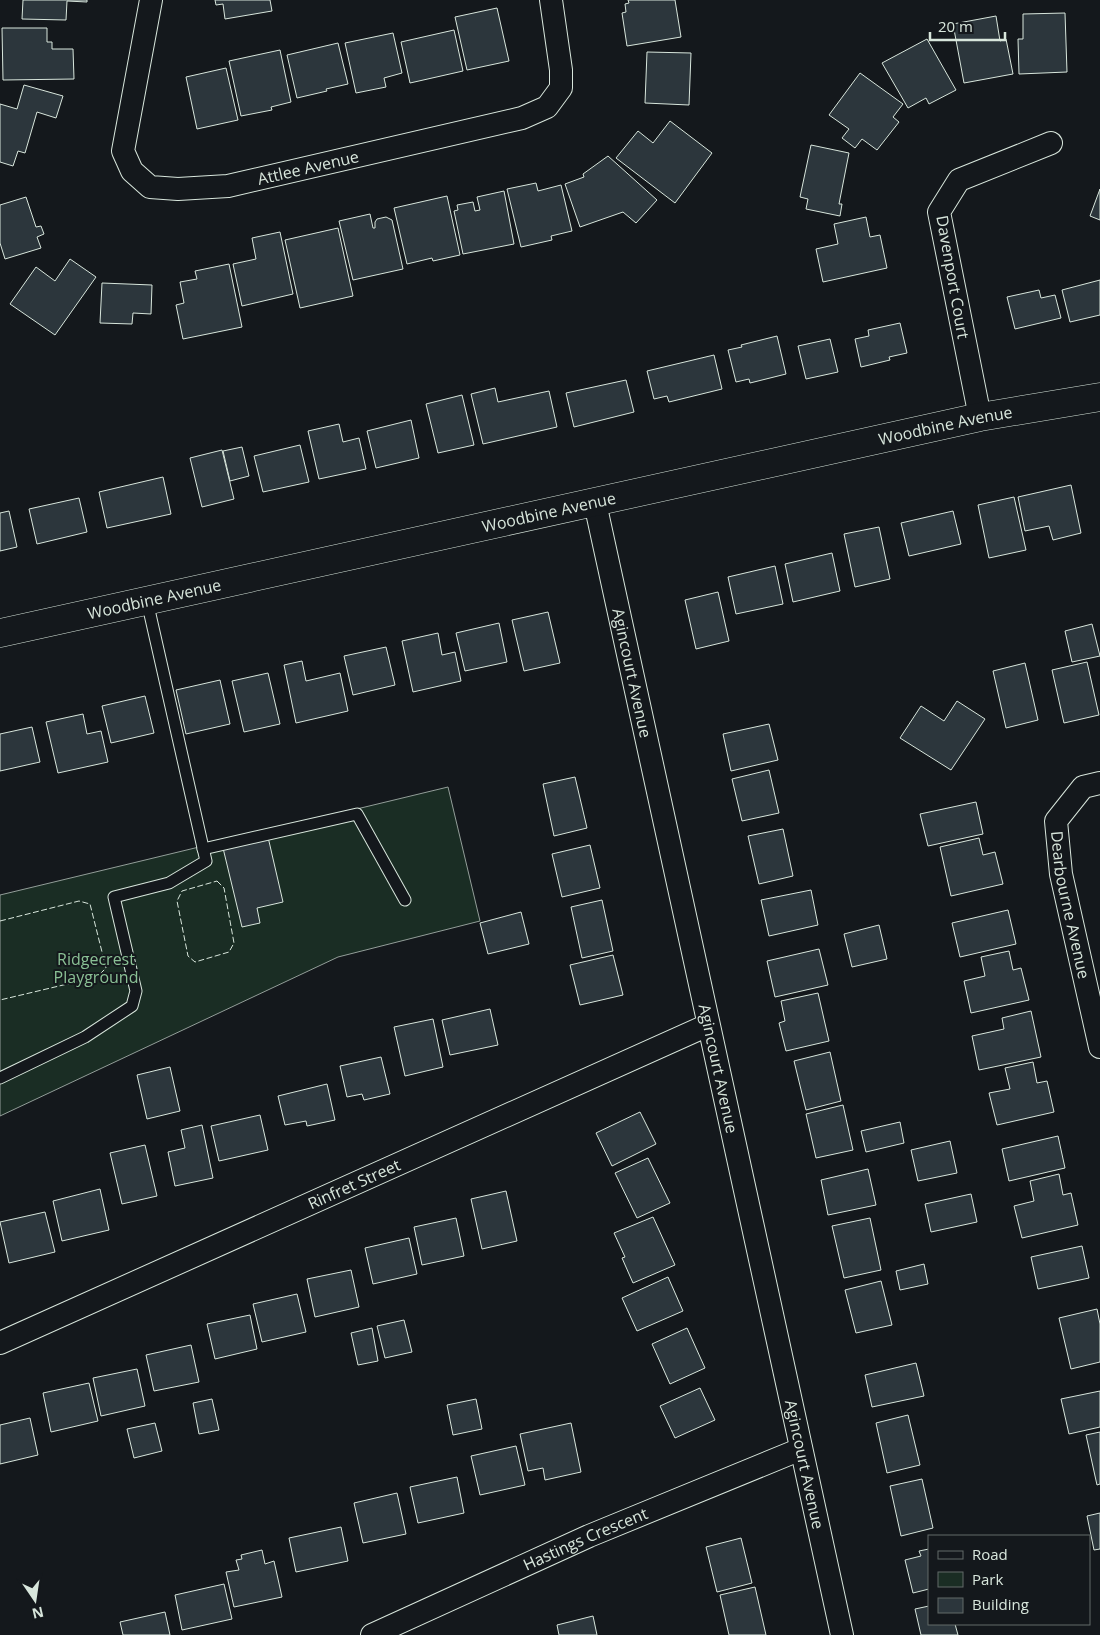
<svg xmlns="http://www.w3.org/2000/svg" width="1100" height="1635" font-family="'Open Sans',sans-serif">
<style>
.green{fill:#1a2d24;stroke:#939e99}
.building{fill:#2c363c;stroke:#d8e6dc}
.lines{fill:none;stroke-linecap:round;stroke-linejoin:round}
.service-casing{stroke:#d8e6dc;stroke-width:13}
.minor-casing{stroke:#d8e6dc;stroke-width:24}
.tertiary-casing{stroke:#d8e6dc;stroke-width:29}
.service{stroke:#14181c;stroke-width:11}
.minor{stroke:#14181c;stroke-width:22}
.tertiary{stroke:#14181c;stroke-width:28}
.fence{stroke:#d8e6dc;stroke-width:1;stroke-dasharray:6 2.5;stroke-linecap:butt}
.labels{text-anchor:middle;stroke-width:4;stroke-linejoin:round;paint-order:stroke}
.street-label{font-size:16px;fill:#d8e6dc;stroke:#14181c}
.park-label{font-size:16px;fill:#8ac095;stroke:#14181c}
</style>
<rect width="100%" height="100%" fill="#14181c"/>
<!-- green -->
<polygon class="green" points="448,787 480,921 338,957 0,1116 0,895"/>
<!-- building -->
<g class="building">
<polygon points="23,0 87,0 87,2 67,1 66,20 22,19"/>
<polygon points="215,0 270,0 272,11 225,19 223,4 216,5"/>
<polygon points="628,0 675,0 681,37 627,46 622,13 626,12 625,4 629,3"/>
<polygon points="497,8 509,61 467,70 455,17"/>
<polygon points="1065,13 1067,72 1019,74 1018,39 1023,39 1023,14"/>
<polygon points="996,16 1000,41 1006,39 1013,74 964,83 953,24"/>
<polygon points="2,28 47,28 47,42 52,42 52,49 73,49 74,79 3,80"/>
<polygon points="454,30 463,71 410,83 401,42"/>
<polygon points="393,33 402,73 384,78 386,87 356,93 345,43"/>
<polygon points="927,39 956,90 929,104 926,98 908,108 882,63"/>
<polygon points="338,43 348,84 326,89 327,91 297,98 287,55"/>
<polygon points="280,50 291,102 271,107 272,110 241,116 229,61"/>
<polygon points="647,52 691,53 689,105 645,103"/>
<polygon points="226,68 238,120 197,129 186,77"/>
<polygon points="860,73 903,104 893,117 899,122 877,150 862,139 855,148 842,138 849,129 829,115"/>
<polygon points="24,85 63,96 56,118 37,112 25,153 18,151 13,166 0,162 0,104 17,109"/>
<polygon points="670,121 712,153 675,203 616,158 638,131 653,143"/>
<polygon points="811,145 849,153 839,204 842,204 840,216 806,209 808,199 800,197"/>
<polygon points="608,156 657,200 636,223 623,212 580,227 565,184 584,177 583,174"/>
<polygon points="536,183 538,191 561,185 572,231 551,236 552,240 521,247 507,189"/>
<polygon points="1100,189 1100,220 1090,216"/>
<polygon points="504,191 514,244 463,254 454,211 458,210 457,205 473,202 475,211 480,210 477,197"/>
<polygon points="447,196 460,255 433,261 432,258 407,264 394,208"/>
<polygon points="26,197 36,227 41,226 44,234 37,237 41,248 5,259 0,243 0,205"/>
<polygon points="370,214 373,228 375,228 375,222 377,219 386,217 392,220 403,269 353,280 339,221"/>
<polygon points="866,217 870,237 880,235 887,268 823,282 816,249 838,244 834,224"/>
<polygon points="338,228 353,296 300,308 285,240"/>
<polygon points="280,232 293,294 242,306 233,264 256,259 252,238"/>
<polygon points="70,259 96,277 55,335 10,304 36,267 55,281"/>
<polygon points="229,264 242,327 183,339 176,305 184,303 180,282 197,279 195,271"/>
<polygon points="1100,280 1100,315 1070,322 1062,290"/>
<polygon points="102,283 152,285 151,314 133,313 132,324 100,323"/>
<polygon points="1039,290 1041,298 1055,295 1061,318 1015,329 1007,297"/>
<polygon points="900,323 907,353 889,357 890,360 861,367 855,339 869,336 868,330"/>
<polygon points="777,336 786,374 750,383 749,379 736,382 728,350 742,347 741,345"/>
<polygon points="830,339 838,372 806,379 798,346"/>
<polygon points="714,355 722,389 669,402 667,396 654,399 647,371"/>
<polygon points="626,380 634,412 574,427 566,393"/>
<polygon points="495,388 498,402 549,391 557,427 483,444 471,394"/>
<polygon points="462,395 474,445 438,453 426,404"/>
<polygon points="411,420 419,458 376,468 367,431"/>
<polygon points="339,424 343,442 359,438 366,469 319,479 308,431"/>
<polygon points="300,445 309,482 263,492 254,456"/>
<polygon points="242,447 249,476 230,481 223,451"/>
<polygon points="222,450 234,499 202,507 190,458"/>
<polygon points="163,477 171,514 107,528 99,492"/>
<polygon points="1071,485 1081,533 1053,540 1049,526 1025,531 1018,497"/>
<polygon points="1014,497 1026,550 989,558 978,505"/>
<polygon points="79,498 87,532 37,544 29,509"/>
<polygon points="9,511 17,547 0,551 0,513"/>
<polygon points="953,511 961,544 909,556 901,523"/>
<polygon points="879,527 890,579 855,587 844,534"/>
<polygon points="832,553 840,591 793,602 785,564"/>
<polygon points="775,566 783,604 736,614 728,577"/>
<polygon points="718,592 729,641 696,649 685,600"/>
<polygon points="548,612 560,663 524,671 512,620"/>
<polygon points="499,623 507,662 465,671 456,633"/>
<polygon points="1092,624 1100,656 1072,662 1065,631"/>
<polygon points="438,633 442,655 455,652 461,681 413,692 402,641"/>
<polygon points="386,647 395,685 353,695 344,656"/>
<polygon points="302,661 306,681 340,673 348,711 296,723 284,665"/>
<polygon points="1087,662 1099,715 1064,723 1052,670"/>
<polygon points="1025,663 1038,720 1006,728 993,671"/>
<polygon points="268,673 280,724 244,732 232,681"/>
<polygon points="220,680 230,724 186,734 176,690"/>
<polygon points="145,696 154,733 111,743 102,706"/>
<polygon points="957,701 985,719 951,770 900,738 921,706 944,721"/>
<polygon points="83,714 87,734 101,731 108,762 58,773 46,722"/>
<polygon points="769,724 778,760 731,771 723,734"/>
<polygon points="32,727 40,762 0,771 0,734"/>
<polygon points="769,770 779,813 742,821 732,779"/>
<polygon points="575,777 587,828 554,836 543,784"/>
<polygon points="976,802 983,834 928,846 920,814"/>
<polygon points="783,829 793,876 759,884 748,836"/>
<polygon points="268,837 283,902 257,908 260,923 242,927 223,848"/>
<polygon points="979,838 983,855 995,852 1003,884 951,896 940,847"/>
<polygon points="590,845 600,888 562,897 552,854"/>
<polygon points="811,890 818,925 769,936 761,900"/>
<polygon points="602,900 613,951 582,958 571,907"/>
<polygon points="1008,910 1016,944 960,957 952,923"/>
<polygon points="521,912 529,944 488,954 480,923"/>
<polygon points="879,925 887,959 852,967 844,934"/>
<polygon points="819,949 828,985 775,997 767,961"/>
<polygon points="1009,951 1013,970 1021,968 1029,1000 971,1013 964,981 985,976 981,957"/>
<polygon points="613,955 623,995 580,1005 570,965"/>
<polygon points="818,993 829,1041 786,1051 779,1023 785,1021 781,1001"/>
<polygon points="490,1009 498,1045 450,1055 442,1020"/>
<polygon points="1031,1011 1041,1057 979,1070 972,1036 1004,1029 1002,1018"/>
<polygon points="433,1019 443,1067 405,1076 394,1027"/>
<polygon points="830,1052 841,1101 806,1110 794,1061"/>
<polygon points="381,1057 390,1094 364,1100 362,1094 347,1097 340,1066"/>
<polygon points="1033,1062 1037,1083 1047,1081 1054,1112 997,1125 989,1093 1010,1089 1005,1068"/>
<polygon points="170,1067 180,1111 147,1119 137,1075"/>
<polygon points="327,1084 335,1120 307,1126 306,1121 285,1125 278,1096"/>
<polygon points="843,1105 853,1150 816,1158 806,1114"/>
<polygon points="640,1112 656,1144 612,1166 596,1133"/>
<polygon points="260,1115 268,1150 219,1161 211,1126"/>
<polygon points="900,1122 904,1143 866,1152 861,1131"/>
<polygon points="202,1125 213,1178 175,1186 168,1152 185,1148 181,1130"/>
<polygon points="1058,1136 1065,1168 1009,1181 1002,1149"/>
<polygon points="950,1141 957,1173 918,1181 911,1150"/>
<polygon points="145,1145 157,1196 122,1204 110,1153"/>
<polygon points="648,1158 670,1203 637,1218 615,1173"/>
<polygon points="868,1169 876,1205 828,1215 821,1180"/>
<polygon points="1059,1174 1063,1195 1071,1193 1078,1225 1022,1238 1014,1206 1034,1201 1030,1181"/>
<polygon points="100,1189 109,1230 62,1241 53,1201"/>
<polygon points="506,1191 517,1241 482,1249 471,1199"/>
<polygon points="971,1194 977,1222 931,1232 925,1204"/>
<polygon points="45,1212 55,1252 9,1263 0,1222"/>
<polygon points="653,1217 675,1265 633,1283 622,1258 625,1257 614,1233"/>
<polygon points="456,1218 464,1256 422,1265 414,1227"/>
<polygon points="870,1218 881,1270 844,1278 832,1226"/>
<polygon points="409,1238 417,1274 373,1284 365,1248"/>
<polygon points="1082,1246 1089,1278 1038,1289 1031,1257"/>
<polygon points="924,1264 928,1284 900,1290 896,1271"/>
<polygon points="351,1270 359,1307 315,1317 307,1279"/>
<polygon points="668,1277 683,1311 637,1331 622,1298"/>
<polygon points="881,1281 892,1325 856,1333 845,1290"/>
<polygon points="297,1294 306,1332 262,1342 253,1304"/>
<polygon points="1097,1309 1100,1324 1100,1362 1071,1369 1059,1318"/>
<polygon points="250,1315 257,1349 215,1359 207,1324"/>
<polygon points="404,1320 412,1352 385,1358 377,1326"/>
<polygon points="372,1328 378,1361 358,1365 351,1333"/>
<polygon points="687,1328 705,1368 670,1384 652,1344"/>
<polygon points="191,1345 199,1382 154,1391 146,1355"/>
<polygon points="916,1363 924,1396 872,1407 865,1375"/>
<polygon points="137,1369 145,1406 101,1416 93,1378"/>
<polygon points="89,1383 98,1421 51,1432 43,1393"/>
<polygon points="700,1388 715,1420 675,1438 660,1406"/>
<polygon points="1100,1391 1100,1427 1069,1434 1061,1399"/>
<polygon points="212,1399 219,1430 199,1434 193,1403"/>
<polygon points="476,1399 482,1429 453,1435 447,1405"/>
<polygon points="908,1415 920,1465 887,1473 876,1423"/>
<polygon points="30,1418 38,1455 0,1464 0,1425"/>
<polygon points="155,1423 162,1451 134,1458 127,1429"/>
<polygon points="571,1423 581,1472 545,1480 543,1468 528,1471 520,1434"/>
<polygon points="1100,1432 1100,1484 1097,1485 1086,1435"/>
<polygon points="516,1446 525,1485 480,1495 471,1456"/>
<polygon points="457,1477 464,1513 418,1523 410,1487"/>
<polygon points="922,1479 933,1528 901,1536 890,1486"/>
<polygon points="397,1493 406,1534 363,1543 354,1503"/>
<polygon points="1100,1513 1100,1549 1094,1550 1087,1516"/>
<polygon points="341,1527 348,1561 296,1572 289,1538"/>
<polygon points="741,1538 752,1583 717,1592 706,1547"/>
<polygon points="929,1549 929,1589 913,1593 905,1560 921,1556 919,1551"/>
<polygon points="262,1550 265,1564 274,1561 282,1597 234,1607 226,1572 239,1570 236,1560 242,1559 241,1555"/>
<polygon points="224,1584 232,1619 182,1630 175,1595"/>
<polygon points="755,1587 766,1635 729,1635 720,1595"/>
<polygon points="929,1606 929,1624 955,1624 958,1635 921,1635 915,1609"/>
<polygon points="165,1612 170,1635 123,1635 120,1622"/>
<polygon points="593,1616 597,1635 559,1635 557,1625"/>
</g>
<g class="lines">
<!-- service casing -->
<g class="service-casing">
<g id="service">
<polyline points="203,849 357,814 405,900"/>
<polyline points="0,1078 85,1037 132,1006 136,991 114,897 169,883 206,861 147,601"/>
</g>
</g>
<!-- minor casing -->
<g class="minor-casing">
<g id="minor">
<path id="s1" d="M151 0 123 151 132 171 150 187 178 189 228 186 522 118 547 107 561 88V70L551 0"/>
<polyline points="980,417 939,212 959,180 1051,143"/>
<path id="s2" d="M595 503 842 1635"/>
<path id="s3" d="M1100 783 1083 787 1056 821 1061 874 1100 1047"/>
<path id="s4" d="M0 1343 708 1025"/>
<path id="s5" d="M372 1635 589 1536 801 1449"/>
</g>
</g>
<!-- tertiary casing -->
<g class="tertiary-casing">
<g id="tertiary">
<path id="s6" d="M0 633 980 417 1100 397"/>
</g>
</g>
<!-- service -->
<use href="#service" class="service"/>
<!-- minor -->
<use href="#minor" class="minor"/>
<!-- tertiary -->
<use href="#tertiary" class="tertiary"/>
<!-- fence -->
<g class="fence">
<polygon points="217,881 224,888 234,943 229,952 195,962 188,956 177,901 182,891"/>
<polyline points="0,921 79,901 90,904 106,968 97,977 0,1000"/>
</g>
</g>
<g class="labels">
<!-- street labels -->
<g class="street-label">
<text dy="6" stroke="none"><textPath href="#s1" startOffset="360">Attlee Avenue</textPath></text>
<text transform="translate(953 277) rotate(80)" y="6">Davenport Court</text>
<text dy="6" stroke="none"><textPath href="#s6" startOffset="968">Woodbine Avenue</textPath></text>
<text dy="6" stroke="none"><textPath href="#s6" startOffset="562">Woodbine Avenue</textPath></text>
<text dy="6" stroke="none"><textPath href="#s6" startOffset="158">Woodbine Avenue</textPath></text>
<text dy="6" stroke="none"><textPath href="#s2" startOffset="174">Agincourt Avenue</textPath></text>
<text dy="6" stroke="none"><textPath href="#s3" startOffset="146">Dearbourne Avenue</textPath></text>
<text dy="6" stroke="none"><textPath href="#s2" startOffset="579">Agincourt Avenue</textPath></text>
<text dy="6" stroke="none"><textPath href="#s4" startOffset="388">Rinfret Street</textPath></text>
<text dy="6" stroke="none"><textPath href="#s2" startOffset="984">Agincourt Avenue</textPath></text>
<text dy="6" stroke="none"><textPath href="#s5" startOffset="234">Hastings Crescent</textPath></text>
</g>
<!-- park labels -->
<g class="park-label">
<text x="96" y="965">Ridgecrest<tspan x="96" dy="18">Playground</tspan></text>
</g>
</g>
<!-- legend -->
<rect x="928" y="1535" width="162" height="90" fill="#14181c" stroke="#626a69"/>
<rect x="938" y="1551" width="25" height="8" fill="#14181c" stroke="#626a69"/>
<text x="972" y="1560" font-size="15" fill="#d8e6dc">Road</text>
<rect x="938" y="1572" width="25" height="15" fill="#1a2d24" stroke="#626a69"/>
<text x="972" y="1585" font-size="15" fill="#d8e6dc">Park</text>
<rect x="938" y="1598" width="25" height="15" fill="#2c363c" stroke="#626a69"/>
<text x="972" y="1610" font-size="15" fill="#d8e6dc">Building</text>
<!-- north arrow -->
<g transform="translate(35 1600) rotate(167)" stroke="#14181c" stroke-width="4" paint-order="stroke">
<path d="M0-4L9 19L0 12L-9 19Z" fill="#d8e6dc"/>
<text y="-8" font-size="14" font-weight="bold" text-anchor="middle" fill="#d8e6dc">N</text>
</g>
<!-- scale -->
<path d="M930 32v8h75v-8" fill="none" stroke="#d8e6dc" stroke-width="2.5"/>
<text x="938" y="32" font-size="15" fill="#d8e6dc" stroke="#14181c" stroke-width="4" paint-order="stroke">20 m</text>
</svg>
